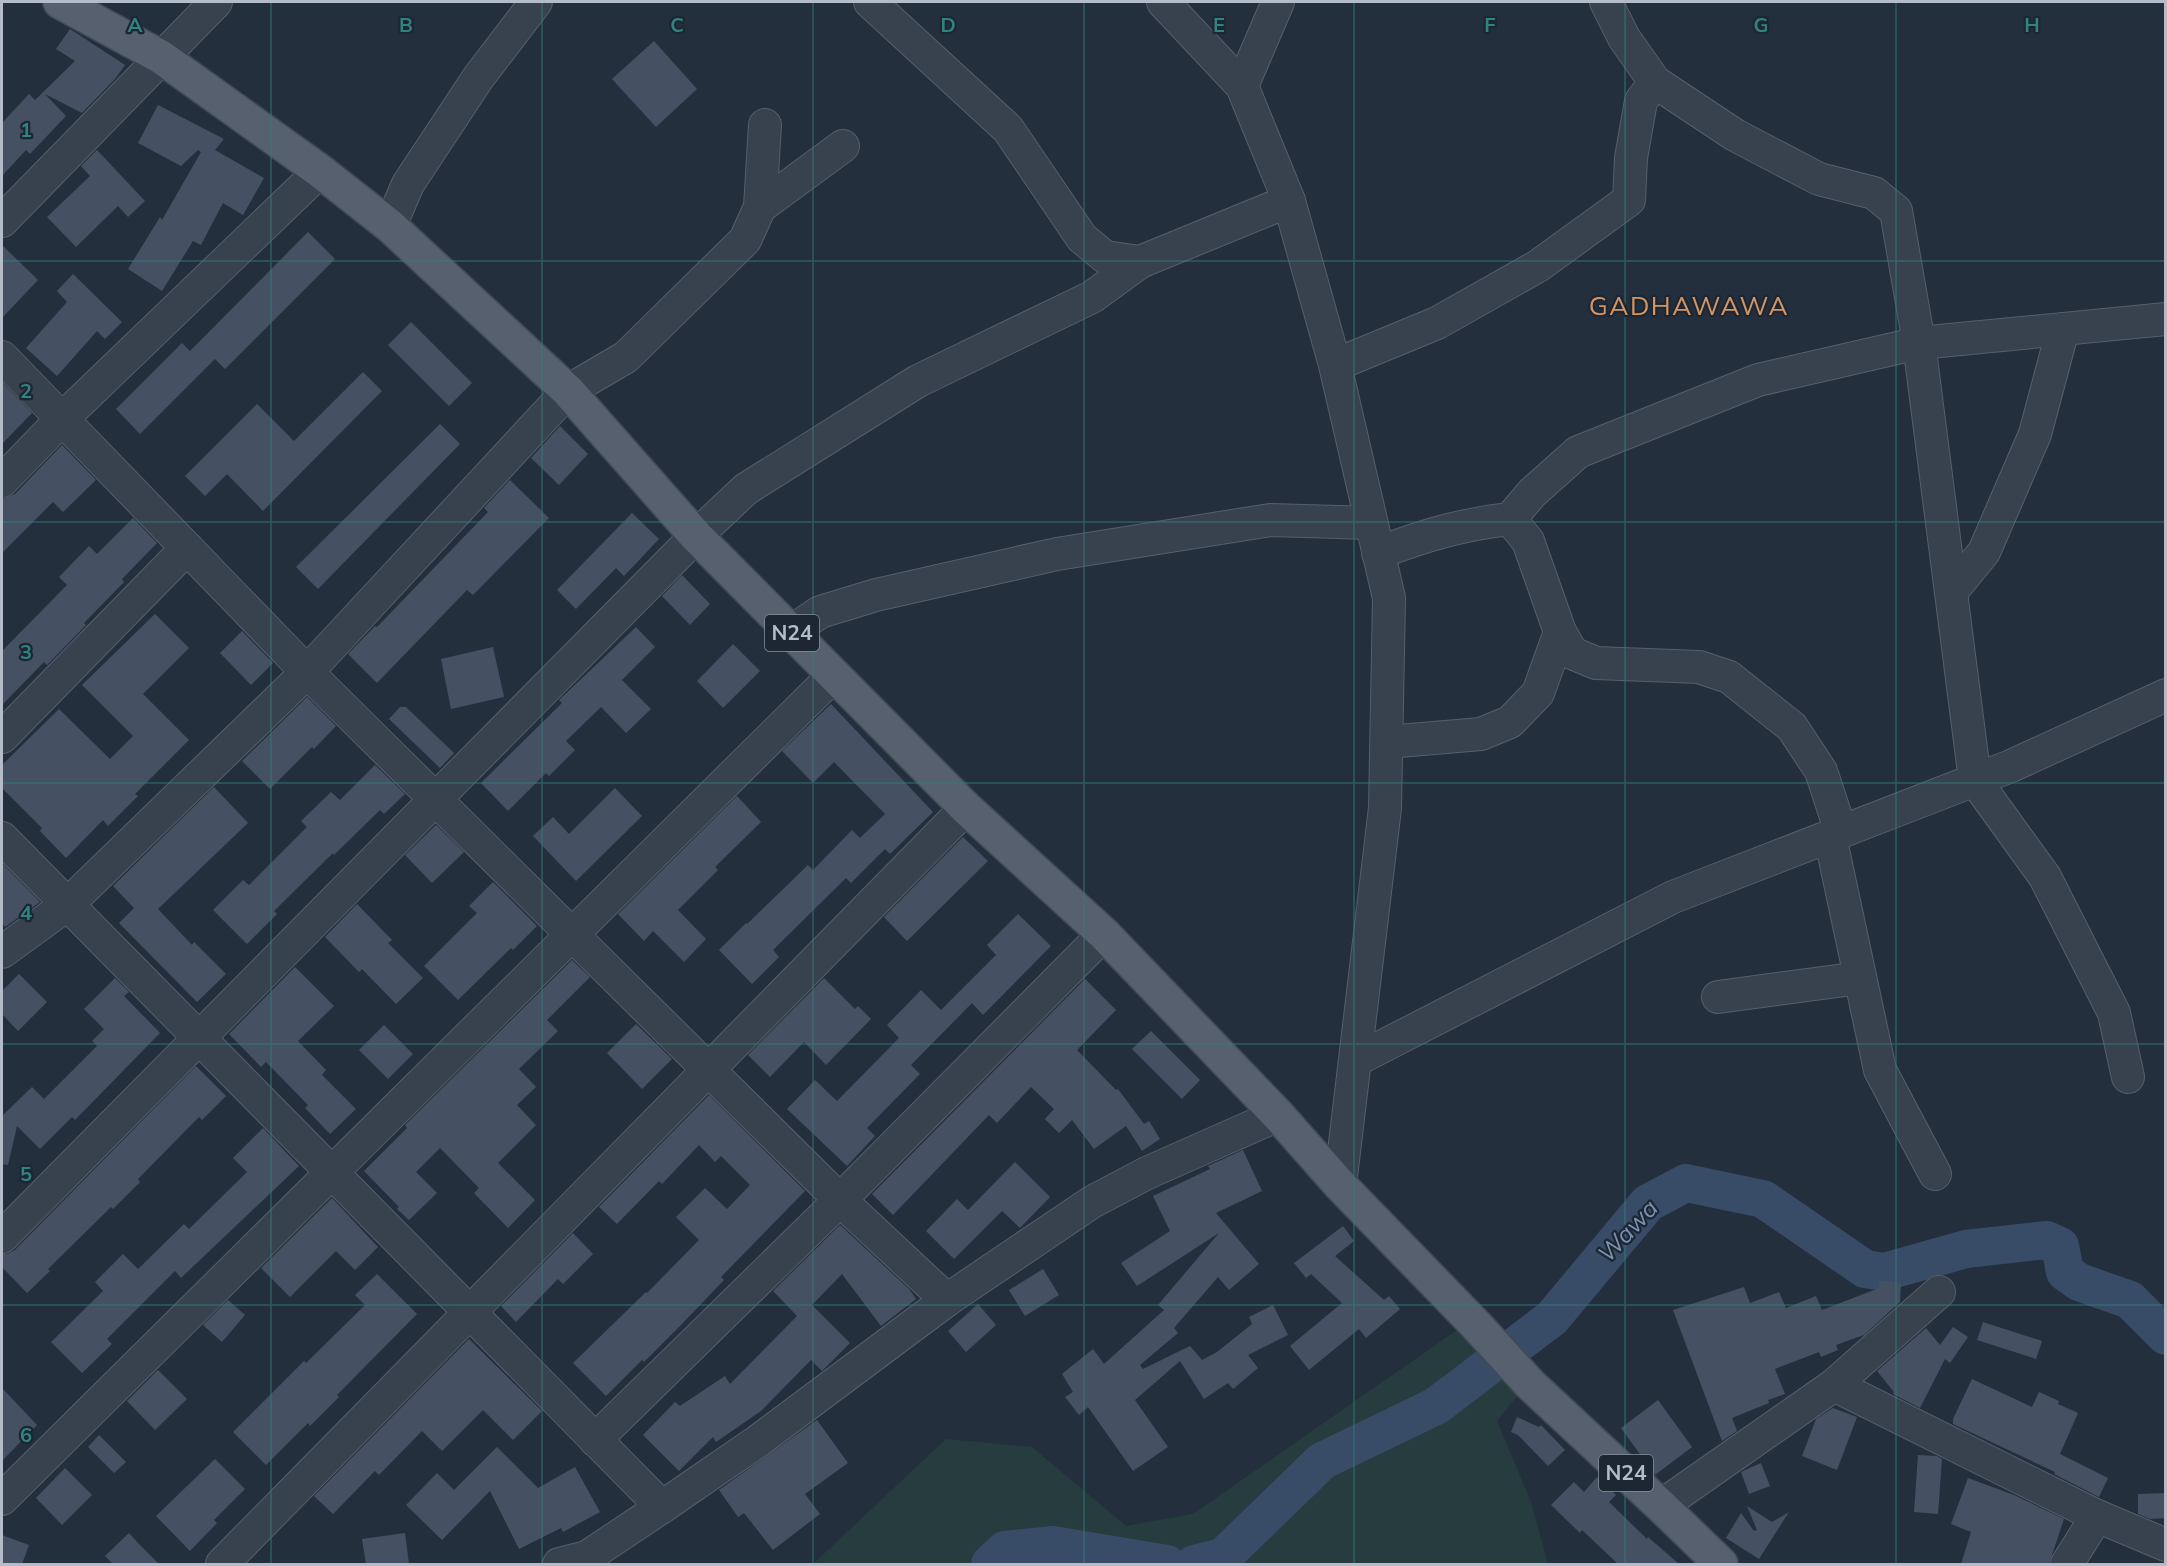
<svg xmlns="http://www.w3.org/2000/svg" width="2167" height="1566" font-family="Mulish,sans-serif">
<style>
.green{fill:#263c3f}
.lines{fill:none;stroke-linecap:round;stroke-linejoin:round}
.river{stroke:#394c67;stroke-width:38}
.building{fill:#455162}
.minor-casing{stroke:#565f6c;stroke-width:34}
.major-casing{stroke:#414a57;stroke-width:36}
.minor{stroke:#38414e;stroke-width:32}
.major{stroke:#56606e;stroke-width:33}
.grid{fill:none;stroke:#308480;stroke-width:1.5;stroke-opacity:0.55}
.labels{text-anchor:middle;stroke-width:4.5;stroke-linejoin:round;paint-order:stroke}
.shield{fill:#1d2633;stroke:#878f9c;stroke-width:1.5}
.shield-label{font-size:21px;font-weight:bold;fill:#b4bcc9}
.water-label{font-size:24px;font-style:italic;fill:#7c92b1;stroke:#1d2633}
.quarter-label{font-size:26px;letter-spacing:1.5px;fill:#d59563;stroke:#1d2633}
.grid-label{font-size:20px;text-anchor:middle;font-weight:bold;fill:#308480;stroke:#1d2633;stroke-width:4.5;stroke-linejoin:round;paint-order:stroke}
</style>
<rect width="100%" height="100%" fill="#242f3e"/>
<!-- green -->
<polygon class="green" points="1457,1330 1519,1394 1497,1421 1531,1502 1548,1564 813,1564 946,1439 1032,1447 1126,1526 1193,1514"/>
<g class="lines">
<!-- river -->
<g class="river">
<polyline points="990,1564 1005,1550 1053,1545 1167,1564"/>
<polyline points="1194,1564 1223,1557 1322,1461 1436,1406 1552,1318 1648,1203 1686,1183 1763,1199 1865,1269 1884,1272 1966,1249 2047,1240 2060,1246 2065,1272 2079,1282 2130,1300 2166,1336"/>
</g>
</g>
<!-- building -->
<g class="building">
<polygon points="70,29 125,65 115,79 82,113 45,94 66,116 30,154 26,150 2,176 2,123 29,94 35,100 75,61 56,49"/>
<polygon points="654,41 697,89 656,127 612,79"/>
<polygon points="158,105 224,139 215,150 264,178 243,215 223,203 201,245 193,241 162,291 128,269 160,217 162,220 201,152 198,150 181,166 138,143"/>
<polygon points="97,150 145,201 128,217 118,206 76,247 47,217 90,176 81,166"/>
<polygon points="308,232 335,259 225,369 215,359 140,434 116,409 182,343 190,351"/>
<polygon points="2,245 38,280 2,318"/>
<polygon points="73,274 122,322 105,339 97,331 57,376 26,348 67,302 57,291"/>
<polygon points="411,322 472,383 449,406 388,345"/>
<polygon points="363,372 382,391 263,511 227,474 205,496 185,476 257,404 294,441"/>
<polygon points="2,382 32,413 2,444"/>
<polygon points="440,424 460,444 318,589 296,567"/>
<polygon points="560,426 588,454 559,485 531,458"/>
<polygon points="62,445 96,480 63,512 53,502 2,553 2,499 15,494"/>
<polygon points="510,480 549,518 473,595 467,590 377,683 348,654 375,626 377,627 488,512 484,508"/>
<polygon points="632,513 659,539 624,576 616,568 576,609 557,590"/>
<polygon points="133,518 157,543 122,579 124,582 84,623 86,625 47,665 44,662 2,705 2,651 67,585 59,577 89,546 97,554"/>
<polygon points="682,575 710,604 690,625 662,596"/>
<polygon points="155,614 189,648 143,694 189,740 135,794 138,796 108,826 103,820 66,858 40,831 42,828 2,788 2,765 59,709 110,759 133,736 82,685"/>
<polygon points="636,627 655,647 622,680 651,709 626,733 601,707 566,741 575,750 549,776 546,773 508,811 481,783 562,703 559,700"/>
<polygon points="242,631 273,663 251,685 220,653"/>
<polygon points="733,644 760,671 723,708 697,681"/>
<polygon points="493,647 504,697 451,709 441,659"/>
<polygon points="307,697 336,726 314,749 312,747 270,789 242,761"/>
<polygon points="831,704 933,812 890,854 885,849 851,883 846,878 773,950 779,957 752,984 719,950 746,923 747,924 808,865 813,870 852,830 860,838 885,814 834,762 813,783 782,751"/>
<polygon points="400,707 406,707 454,753 440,768 389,719"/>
<polygon points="375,765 405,794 384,814 380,810 334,855 333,853 274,911 277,914 247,944 213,910 243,880 249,885 307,827 301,821 331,792 340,800"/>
<polygon points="214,787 248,823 158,909 192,945 194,942 226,974 197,1002 119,923 134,908 113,886"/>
<polygon points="615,788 642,816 576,881 533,836 553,817 569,834"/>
<polygon points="737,796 761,822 715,867 718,870 678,910 706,939 684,962 653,931 644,941 618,914"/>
<polygon points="436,825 464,852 432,883 405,855"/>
<polygon points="963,837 988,861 907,941 884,917"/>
<polygon points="2,863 40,902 5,927 2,923"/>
<polygon points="493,882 537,926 513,950 511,948 458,1000 424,966 477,913 469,906"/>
<polygon points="357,904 392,940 388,943 423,978 396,1004 362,969 359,972 325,937"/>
<polygon points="1018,914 1051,946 983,1015 972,1003 911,1065 920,1074 867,1128 875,1136 847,1166 787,1109 815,1080 837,1101 899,1038 887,1025 921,990 941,1010 996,955 987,945"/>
<polygon points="572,960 590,977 547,1020 558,1031 519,1069 536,1087 517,1105 536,1125 498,1163 535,1200 508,1228 474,1193 479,1188 440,1148 416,1172 437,1193 409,1220 397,1209 399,1207 364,1171 407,1128 405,1125"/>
<polygon points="295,967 334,1006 298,1041 326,1070 322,1075 356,1109 330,1134 305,1108 308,1105 266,1062 261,1067 229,1034"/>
<polygon points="19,974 47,1002 18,1031 2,1014 2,991"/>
<polygon points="115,978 129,992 124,996 160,1033 75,1120 72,1117 40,1149 17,1126 8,1165 2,1164 2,1116 32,1087 44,1099 97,1046 92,1041 104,1029 84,1009"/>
<polygon points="824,978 855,1009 858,1006 871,1019 826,1065 804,1042 770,1077 748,1055"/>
<polygon points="1085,979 1116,1010 1077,1050 1116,1090 1118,1089 1144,1124 1149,1121 1160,1139 1142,1151 1126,1126 1094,1149 1072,1120 1059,1133 1045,1119 1054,1109 1031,1087 997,1123 989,1115 893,1215 872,1194"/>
<polygon points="636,1024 672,1059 642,1089 607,1053"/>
<polygon points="384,1025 413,1054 388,1079 359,1050"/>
<polygon points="1151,1031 1200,1080 1182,1099 1132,1049"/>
<polygon points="196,1066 226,1096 202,1120 199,1117 138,1179 140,1182 113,1209 111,1207 48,1269 50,1271 27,1293 2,1267 2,1254 7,1254 15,1250"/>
<polygon points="709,1095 805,1191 721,1277 724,1280 680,1326 644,1362 642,1360 606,1396 573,1363 646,1292 647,1293 699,1240 676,1217 705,1188 727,1209 750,1185 721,1156 715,1162 699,1145 662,1184 659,1181 617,1224 599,1207"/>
<polygon points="263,1128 299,1166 181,1278 175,1271 107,1339 112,1344 82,1373 51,1342 103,1291 95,1282 123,1254 138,1269 184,1224 189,1229 247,1172 233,1158"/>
<polygon points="1243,1150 1262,1191 1216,1213 1259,1264 1229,1290 1218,1277 1174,1328 1178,1333 1140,1365 1143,1369 1190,1346 1202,1360 1217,1352 1252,1324 1249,1317 1273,1305 1288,1335 1248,1355 1258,1368 1233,1389 1228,1383 1204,1399 1180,1361 1135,1400 1168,1447 1133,1471 1088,1407 1079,1415 1065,1397 1073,1392 1062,1374 1093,1349 1104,1364 1164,1310 1158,1305 1219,1233 1137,1286 1121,1263 1170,1231 1153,1196 1210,1169 1208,1166"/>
<polygon points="1015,1162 1050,1197 1020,1228 1002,1211 954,1259 926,1231 957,1199 968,1210"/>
<polygon points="332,1198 378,1247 355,1270 336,1251 290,1297 261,1268"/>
<polygon points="840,1225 909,1289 916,1299 881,1326 842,1274 812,1305 850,1343 822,1371 811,1360 761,1411 716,1442 713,1437 679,1471 643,1435 675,1402 680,1406 725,1376 730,1384 797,1316 773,1291"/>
<polygon points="1343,1226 1354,1241 1335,1256 1384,1300 1389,1296 1400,1309 1366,1338 1359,1329 1309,1370 1290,1346 1342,1303 1311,1274 1306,1278 1294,1263"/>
<polygon points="573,1233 593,1254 563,1284 558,1279 516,1322 501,1306"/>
<polygon points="1043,1269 1059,1295 1025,1316 1009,1290"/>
<polygon points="377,1274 417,1314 337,1395 339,1397 310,1426 308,1423 266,1465 233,1432 304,1361 306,1363 365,1305 355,1295"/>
<polygon points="1879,1281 1901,1282 1900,1302 1864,1335 1836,1345 1838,1350 1821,1357 1819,1352 1775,1369 1785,1394 1768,1400 1769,1403 1732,1418 1737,1431 1722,1441 1673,1310 1744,1287 1750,1303 1779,1292 1786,1308 1816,1296 1822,1310 1879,1288"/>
<polygon points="228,1300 245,1315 222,1342 203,1325"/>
<polygon points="978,1304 996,1325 966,1352 948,1331"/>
<polygon points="1983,1322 2042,1341 2036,1359 1977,1340"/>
<polygon points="1953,1327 1968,1337 1950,1363 1945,1359 1920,1408 1893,1394 1894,1392 1877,1371 1926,1328 1940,1345"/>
<polygon points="469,1339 542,1411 513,1440 483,1410 442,1451 422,1431 379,1475 375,1471 333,1514 314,1496"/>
<polygon points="158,1370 187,1399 155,1430 127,1401"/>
<polygon points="1972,1379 2032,1407 2039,1392 2059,1401 2058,1404 2078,1413 2060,1454 2108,1478 2099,1497 2054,1474 2055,1472 1953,1424 1953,1419"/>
<polygon points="2,1388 37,1425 2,1461"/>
<polygon points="1658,1400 1692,1447 1655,1475 1621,1428"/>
<polygon points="1833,1408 1857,1417 1837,1470 1802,1456 1816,1419"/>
<polygon points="1517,1417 1539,1427 1541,1425 1565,1450 1548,1466 1518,1435 1511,1432"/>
<polygon points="817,1420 848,1463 805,1494 820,1514 773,1550 744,1513 738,1517 719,1490"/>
<polygon points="99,1435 126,1462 114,1473 88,1447"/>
<polygon points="497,1447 538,1488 575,1467 600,1512 563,1532 561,1528 519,1549 490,1491 442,1540 406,1505 437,1473 454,1490"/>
<polygon points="1918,1455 1937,1456 1942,1459 1938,1514 1914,1512"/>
<polygon points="215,1459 245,1489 214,1520 217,1523 190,1551 156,1516"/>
<polygon points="1761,1463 1770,1486 1749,1494 1741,1472"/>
<polygon points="65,1468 92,1495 62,1525 36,1498"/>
<polygon points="1597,1477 1616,1495 1609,1502 1647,1539 1648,1537 1679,1564 1618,1564 1582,1530 1580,1533 1551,1505 1574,1482 1584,1492"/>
<polygon points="1968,1478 2014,1495 2064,1519 2049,1564 1961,1564 1971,1532 1951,1524"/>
<polygon points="2166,1493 2166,1518 2150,1519 2138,1514 2138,1494"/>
<polygon points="1747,1506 1772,1522 1789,1512 1759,1559 1726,1538 1741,1513 1754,1531 1757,1530"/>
<polygon points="129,1533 139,1544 159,1564 113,1564 105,1556"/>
<polygon points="405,1533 409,1564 366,1564 362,1539"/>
<polygon points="2,1535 29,1545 22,1564 2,1564"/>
</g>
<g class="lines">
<!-- minor casing -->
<g class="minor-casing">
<g id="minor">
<polyline points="870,2 1008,129 1082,238 1105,257 1140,262 1289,201"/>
<polyline points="1163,2 1242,86 1289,201 1335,365 1389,598 1385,808 1340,1185"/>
<polyline points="1606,2 1624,38 1655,82 1735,135 1819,179 1874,193 1896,211 1919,343 1975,780 2045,877 2114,1013 2128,1077"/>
<polyline points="1242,86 1278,2"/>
<polyline points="760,207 843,146"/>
<polyline points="2,221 216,2"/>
<polyline points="390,226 408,184 478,78 536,2"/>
<polyline points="2,357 307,672 840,1200 947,1300"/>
<polyline points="1335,365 1437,323 1538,266 1629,200 1631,158 1641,101 1655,82"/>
<polyline points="2,481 62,419 320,171"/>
<polyline points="1510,519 1532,493 1578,452 1758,380 1919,343 2166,319"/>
<path d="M1378 553C1423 536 1462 524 1510 519L1528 541 1560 632 1572 653 1596 663 1699 667 1729 677 1792 727 1821 771 1841 832"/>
<polyline points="1952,591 1984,552 2035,434 2063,329"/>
<polyline points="791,632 820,612 876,595 1057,554 1270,520 1371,523"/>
<polyline points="2,737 187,548"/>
<polyline points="1387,742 1481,734 1510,722 1538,693 1560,632"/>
<polyline points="1830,836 1880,1070 1935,1174"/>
<polyline points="2,838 662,1507"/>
<polyline points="2,952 68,904 307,672 568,391 626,357 745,240 760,207 765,125"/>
<polyline points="1718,997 1860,978"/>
<polyline points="1356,1060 1673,897 2011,766 2166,695"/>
<polyline points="2,1237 696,536 746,489 918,381 1092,297 1140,262"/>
<polyline points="1834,1385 2097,1516 2166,1545"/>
<polyline points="595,1440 840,1200 1104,934"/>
<polyline points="2,1499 834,675"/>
<polyline points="1661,1506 1834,1385 1939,1292"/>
<polyline points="222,1564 966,808"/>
<polyline points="559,1564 587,1557 662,1507 758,1441 947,1300 1092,1202 1147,1173 1278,1115"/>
<polyline points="2067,1564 2097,1516"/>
</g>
</g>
<!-- major casing -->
<g class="major-casing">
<polyline id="major" points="60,2 161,57 320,171 390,226 568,391 696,536 966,808 1104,934 1278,1115 1340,1185 1476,1325 1530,1384 1661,1506 1721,1564"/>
</g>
<!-- minor -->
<use href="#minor" class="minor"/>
<!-- major -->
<use href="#major" class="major"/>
</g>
<!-- grid -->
<path class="grid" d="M271 2V1564M542 2V1564M813 2V1564M1084 2V1564M1354 2V1564M1625 2V1564M1896 2V1564M2 261H2166M2 522H2166M2 783H2166M2 1044H2166M2 1305H2166"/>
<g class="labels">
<!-- shield labels -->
<g class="shield">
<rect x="765" y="615" width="54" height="36" rx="4.5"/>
<rect x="1599" y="1455" width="54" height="36" rx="4.5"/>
</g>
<g class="shield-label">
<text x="792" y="640">N24</text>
<text x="1626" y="1480">N24</text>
</g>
<!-- water labels -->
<g class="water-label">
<text transform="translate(1628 1231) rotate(-47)" y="8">Wawa</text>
</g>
<!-- quarter labels -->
<g class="quarter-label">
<text x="1689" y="315">GADHAWAWA</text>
</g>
</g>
<g class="grid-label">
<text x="135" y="32">A</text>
<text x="406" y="32">B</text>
<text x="677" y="32">C</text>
<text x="948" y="32">D</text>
<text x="1219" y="32">E</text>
<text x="1490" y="32">F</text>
<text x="1761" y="32">G</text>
<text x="2032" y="32">H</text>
<text x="26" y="137">1</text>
<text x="26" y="398">2</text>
<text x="26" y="659">3</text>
<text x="26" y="920">4</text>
<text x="26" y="1181">5</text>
<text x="26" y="1442">6</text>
</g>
<!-- border -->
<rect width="2167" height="1566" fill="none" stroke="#b4bcc9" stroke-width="6"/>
</svg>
